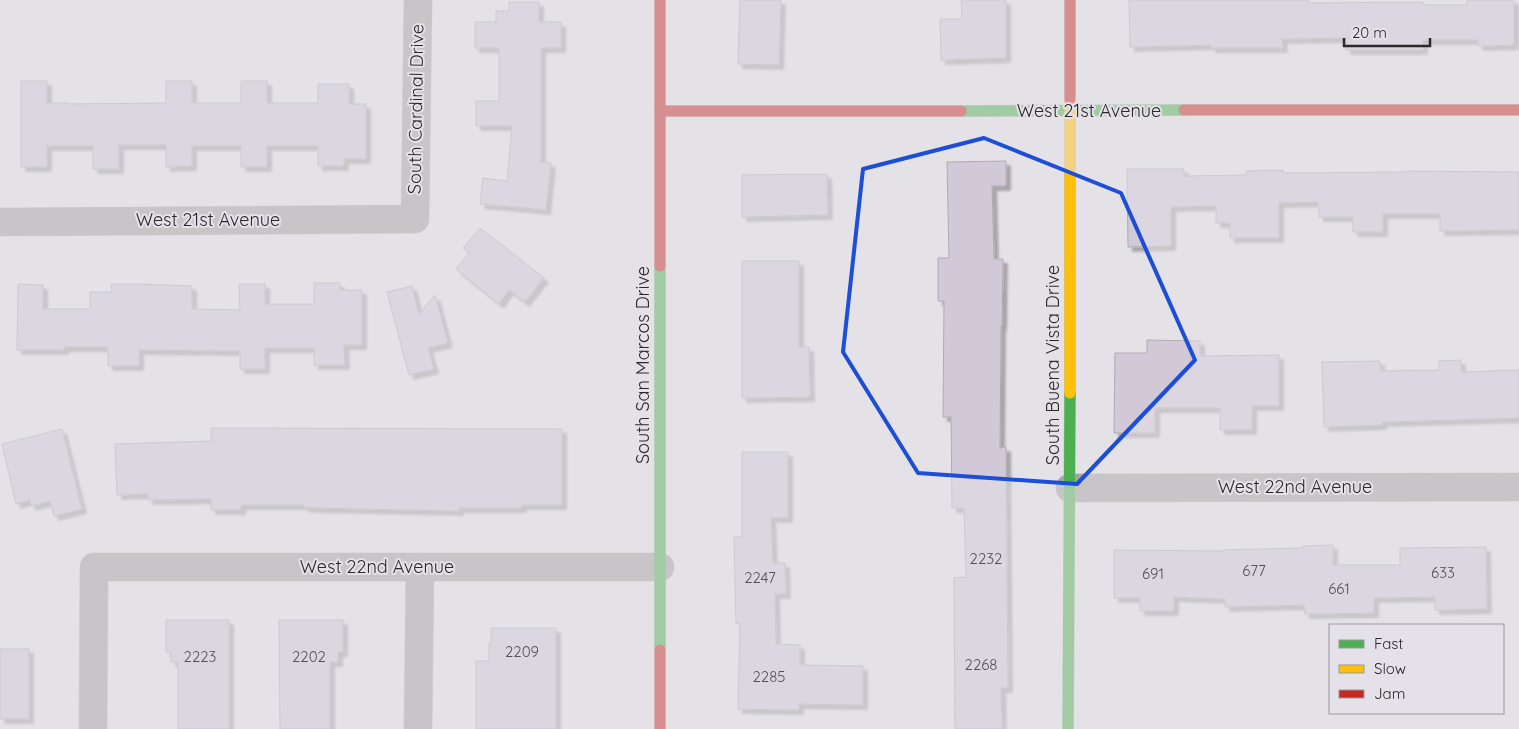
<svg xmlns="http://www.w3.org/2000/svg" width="1519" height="729" font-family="Quicksand,sans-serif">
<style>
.building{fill:#d1c8d8;stroke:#aeacaf;filter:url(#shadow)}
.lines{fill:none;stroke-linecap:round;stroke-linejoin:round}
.street-casing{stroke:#c0bec1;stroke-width:29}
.fast-casing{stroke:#c0bec1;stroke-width:12}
.slow-casing{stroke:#c0bec1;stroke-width:12}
.jam-casing{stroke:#c0bec1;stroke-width:12}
.street{stroke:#a4a3a5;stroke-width:28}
.fast{stroke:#4caf50;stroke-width:11}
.slow{stroke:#ffc107;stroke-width:11}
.jam{stroke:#c62828;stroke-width:11}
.marked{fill:none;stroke:#1d4ed8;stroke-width:4;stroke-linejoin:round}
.labels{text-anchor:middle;stroke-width:4;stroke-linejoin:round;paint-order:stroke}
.number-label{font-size:15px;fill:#545056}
.street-label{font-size:18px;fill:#2a282b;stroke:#e5e1e8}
</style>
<defs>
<filter id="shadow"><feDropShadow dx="4.5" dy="4.5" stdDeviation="1" flood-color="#0004"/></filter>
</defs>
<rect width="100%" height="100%" fill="#e5e2e7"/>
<!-- building -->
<g class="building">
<polygon points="740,0 781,0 779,65 738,64"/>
<polygon points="961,0 1006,0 1006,58 941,60 940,19 962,19"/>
<polygon points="1129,0 1308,0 1308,3 1423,2 1423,5 1467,5 1467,0 1514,0 1514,45 1478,46 1478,40 1423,40 1423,50 1346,50 1346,38 1282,39 1283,48 1211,48 1211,45 1130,47"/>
<polygon points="509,2 539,2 539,22 561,22 561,48 541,48 541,162 551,163 546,210 480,204 483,178 507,181 512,126 476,126 476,101 499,101 499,48 475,48 475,22 496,22 496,11 509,11"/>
<polygon points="21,81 47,81 47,103 67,103 67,104 166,103 166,81 192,81 192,103 241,103 241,81 267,81 267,103 318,103 318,84 349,84 349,104 366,104 366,159 344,159 344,166 318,166 318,146 267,146 267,167 241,167 241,146 192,146 192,166 166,167 166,145 119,145 119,169 93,169 93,146 47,146 47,167 21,167"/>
<polygon points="1006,161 1006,186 992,186 994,259 1003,259 1002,326 1001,326 1000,448 1006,447 1008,688 1001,688 1002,729 955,729 954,578 966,577 964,508 952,508 951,417 943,417 944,301 938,301 938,258 949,258 947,162"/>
<polygon points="1127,169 1184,169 1184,176 1246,175 1246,171 1283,170 1283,173 1407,172 1407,171 1519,172 1519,230 1440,231 1440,214 1383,214 1383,232 1353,232 1353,217 1319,217 1318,202 1279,203 1279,238 1230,238 1230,223 1216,223 1216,206 1171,207 1171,246 1128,247"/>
<polygon points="827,174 828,215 742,217 742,175"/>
<polygon points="480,228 544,278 525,302 509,290 499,304 456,269 469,253 463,248"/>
<polygon points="742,261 799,261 799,347 809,347 810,397 742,398"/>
<polygon points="314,283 340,283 340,290 362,290 362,345 344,345 345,365 314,365 314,348 265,348 265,369 240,369 240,351 139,350 139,366 108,366 108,347 64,347 64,350 17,350 18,284 43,285 43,309 90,309 90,292 112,292 111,284 138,284 192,286 192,309 240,310 239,284 265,284 265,304 314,304"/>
<polygon points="412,286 419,314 435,295 448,343 428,348 434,369 409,375 387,292"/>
<polygon points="1147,340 1200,341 1200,356 1279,355 1279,406 1252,406 1252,430 1220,430 1220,408 1155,408 1155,433 1114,433 1115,353 1147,353"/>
<polygon points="1461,360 1461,372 1519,370 1519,418 1382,422 1382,425 1324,427 1322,362 1380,361 1381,371 1439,370 1439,361"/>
<polygon points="211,428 562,429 562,505 522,505 522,508 459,508 459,511 319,508 304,507 304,505 241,505 241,510 211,510 211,499 148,500 148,494 117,495 115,444 211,441"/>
<polygon points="62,429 82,509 54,516 50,501 31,506 30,500 16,504 2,444"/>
<polygon points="742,452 788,452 788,518 771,518 773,563 785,563 786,594 775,594 776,644 800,645 800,665 863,666 863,705 799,704 799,710 738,709 740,623 736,624 734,537 742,537"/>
<polygon points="1333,545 1333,565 1400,565 1400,548 1486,547 1487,609 1435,610 1435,597 1374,598 1374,613 1305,614 1304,605 1225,607 1225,599 1174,597 1174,611 1140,611 1140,598 1114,598 1114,550 1223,551 1223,550 1303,548 1303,546"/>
<polygon points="166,620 229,620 229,729 178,729 178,662 171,662 171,652 166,652"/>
<polygon points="279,620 343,620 343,652 338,652 338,662 330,662 330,729 280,729"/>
<polygon points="491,628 556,628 556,729 476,729 476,661 489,661 489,643 491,643"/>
<rect x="0" y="649" width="29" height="70"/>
</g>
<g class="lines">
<!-- street casing -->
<g class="street-casing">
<g id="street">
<polyline points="0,222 415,219 418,0"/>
<polyline points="1070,488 1519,487"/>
<polyline points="93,729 94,567 660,567"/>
<polyline points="418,729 420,567"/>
</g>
</g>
<!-- fast casing -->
<g class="fast-casing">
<g id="fast">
<polyline points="961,111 1184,110"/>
<polyline points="660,266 660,650"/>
<polyline points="1068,729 1070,393"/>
</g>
</g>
<!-- slow casing -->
<g class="slow-casing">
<polyline id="slow" points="1070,99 1070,393"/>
</g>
<!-- jam casing -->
<g class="jam-casing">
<g id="jam">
<polyline points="660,0 660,266"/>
<polyline points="1070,0 1070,99"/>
<polyline points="1184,110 1519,110"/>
<polyline points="660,111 961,111"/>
<polyline points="660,650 660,729"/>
</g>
</g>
<!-- street -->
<use href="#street" class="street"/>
<!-- fast -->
<use href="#fast" class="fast"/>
<!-- slow -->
<use href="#slow" class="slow"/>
<!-- jam -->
<use href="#jam" class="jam"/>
</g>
<!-- marked area -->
<path d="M0 0H1519V729H0ZM984 138 1121 193 1195 360 1077 484 918 473 843 352 863 169Z" fill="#e5e2e7" fill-opacity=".55" fill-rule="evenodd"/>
<path class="marked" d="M984 138 1121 193 1195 360 1077 484 918 473 843 352 863 169Z"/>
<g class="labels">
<!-- number labels -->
<g class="number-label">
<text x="986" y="564">2232</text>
<text x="1254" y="576">677</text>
<text x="1443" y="578">633</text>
<text x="1153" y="579">691</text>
<text x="760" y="583">2247</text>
<text x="1339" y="594">661</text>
<text x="522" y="657">2209</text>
<text x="200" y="662">2223</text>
<text x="309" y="662">2202</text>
<text x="981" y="670">2268</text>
<text x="769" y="682">2285</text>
</g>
<!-- street labels -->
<g class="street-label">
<text transform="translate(416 109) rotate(-89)" y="6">South Cardinal Drive</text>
<text x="1089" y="117">West 21st Avenue</text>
<text x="208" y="226">West 21st Avenue</text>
<text transform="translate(643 365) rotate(-90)" y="6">South San Marcos Drive</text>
<text transform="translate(1053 365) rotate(-90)" y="6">South Buena Vista Drive</text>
<text x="1295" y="493">West 22nd Avenue</text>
<text x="377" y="573">West 22nd Avenue</text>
</g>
</g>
<!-- legend -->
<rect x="1329" y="624" width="175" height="90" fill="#e5e1e8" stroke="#9a979c"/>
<rect x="1339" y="640" width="25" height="8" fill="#4caf50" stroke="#9a979c"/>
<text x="1374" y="649" font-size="15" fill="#2a282b">Fast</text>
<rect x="1339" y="665" width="25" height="8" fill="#ffc107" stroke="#9a979c"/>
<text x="1374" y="674" font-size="15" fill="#2a282b">Slow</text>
<rect x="1339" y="690" width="25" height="8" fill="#c62828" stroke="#9a979c"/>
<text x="1374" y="699" font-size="15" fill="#2a282b">Jam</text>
<!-- scale -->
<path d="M1344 38v8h86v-8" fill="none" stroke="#2a282b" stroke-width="2.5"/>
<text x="1352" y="38" font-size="15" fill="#2a282b" stroke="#e5e1e8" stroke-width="4" paint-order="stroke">20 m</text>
</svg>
